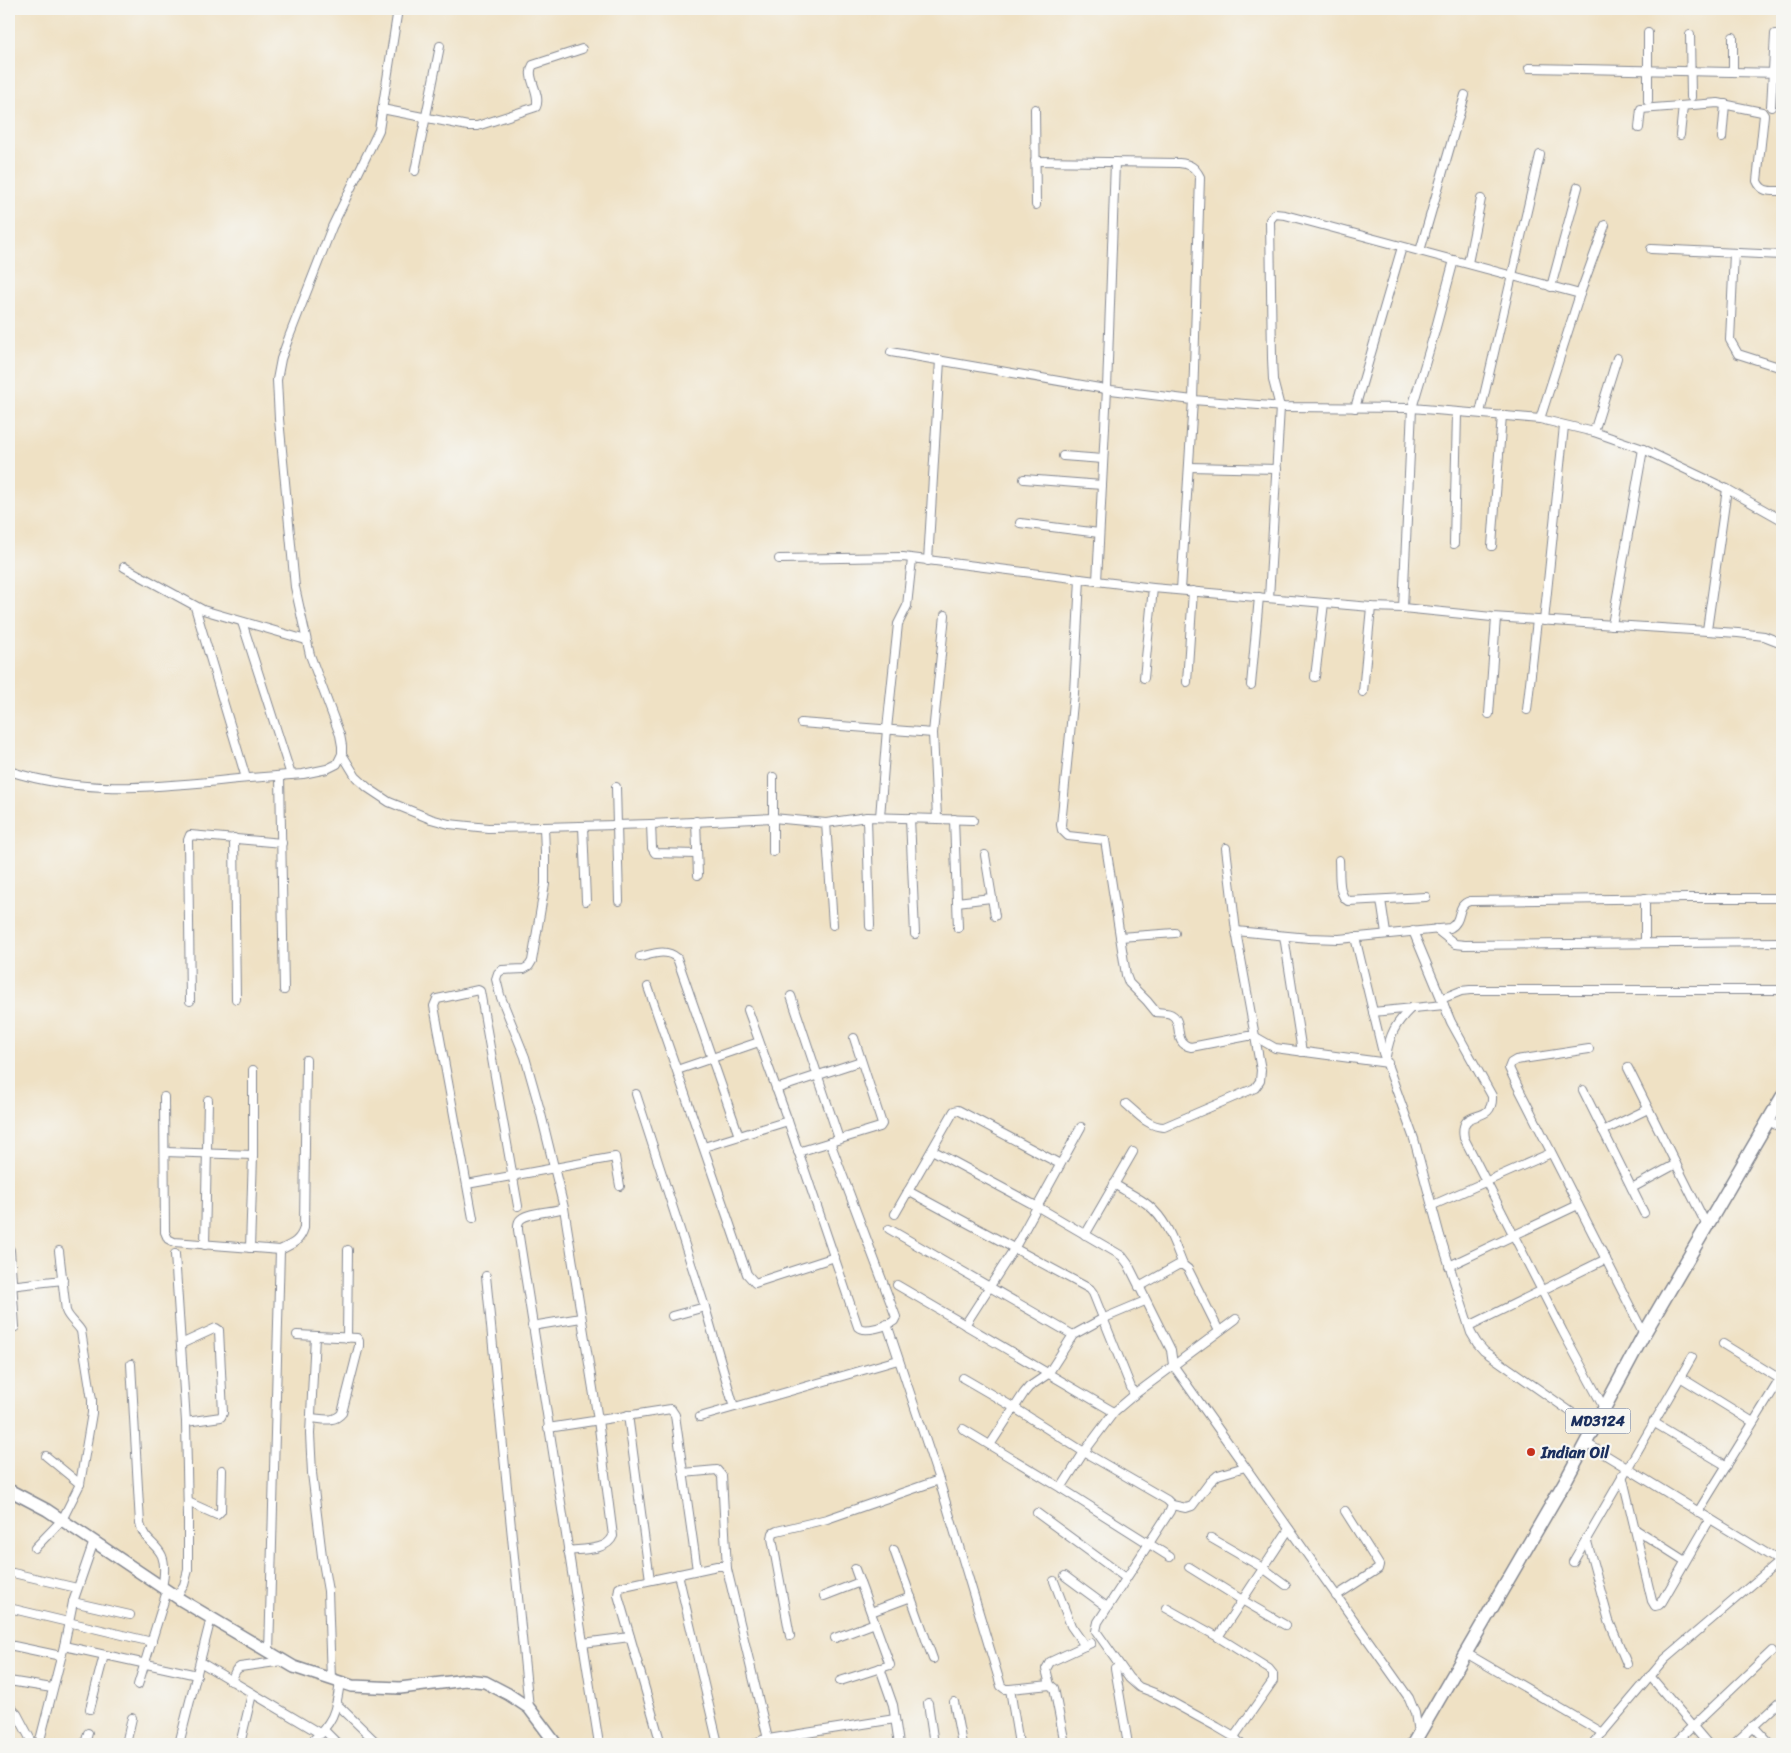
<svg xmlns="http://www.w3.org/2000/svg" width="1791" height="1753" font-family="Sriracha,sans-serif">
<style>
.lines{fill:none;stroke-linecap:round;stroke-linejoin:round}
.street-casing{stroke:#858891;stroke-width:10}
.secondary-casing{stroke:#858891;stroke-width:14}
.primary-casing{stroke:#858891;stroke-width:15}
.street{stroke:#fff;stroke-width:8}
.secondary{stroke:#fff;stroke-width:11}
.primary{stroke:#fff;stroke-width:12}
.poi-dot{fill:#c8321e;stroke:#f6f6f2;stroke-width:2}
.labels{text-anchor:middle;stroke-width:4.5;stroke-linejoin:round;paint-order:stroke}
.shield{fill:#f6f6f2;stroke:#5d6b8a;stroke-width:1}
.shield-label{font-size:15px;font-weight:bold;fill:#1b2f5e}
.poi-label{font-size:16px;font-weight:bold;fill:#1b2f5e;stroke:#f6f6f2;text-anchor:start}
</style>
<rect width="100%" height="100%" fill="#f6f6f2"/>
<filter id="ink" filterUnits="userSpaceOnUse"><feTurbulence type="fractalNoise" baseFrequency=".02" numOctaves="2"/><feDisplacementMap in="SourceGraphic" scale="10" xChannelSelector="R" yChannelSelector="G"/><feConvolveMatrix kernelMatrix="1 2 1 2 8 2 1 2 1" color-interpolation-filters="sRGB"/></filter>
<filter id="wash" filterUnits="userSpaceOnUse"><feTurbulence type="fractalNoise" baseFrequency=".0096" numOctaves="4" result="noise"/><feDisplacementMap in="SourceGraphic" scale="20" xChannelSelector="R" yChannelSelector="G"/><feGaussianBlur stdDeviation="1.12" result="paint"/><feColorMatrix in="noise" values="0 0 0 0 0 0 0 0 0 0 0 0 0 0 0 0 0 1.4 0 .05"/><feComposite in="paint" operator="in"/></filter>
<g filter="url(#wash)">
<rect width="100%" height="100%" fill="#efe1c4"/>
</g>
<g filter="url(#ink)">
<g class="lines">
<!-- street casing -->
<g class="street-casing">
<g id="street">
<polyline points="1690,35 1691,97"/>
<polyline points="1529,68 1782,73"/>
<polyline points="1733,72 1733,37"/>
<polyline points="1648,101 1648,33"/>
<polyline points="1771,107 1775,34"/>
<path d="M382 109 468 126H477L536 107C542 94 525 77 533 65L582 49"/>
<polyline points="1035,109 1036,205"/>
<path d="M1639 128 1641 109 1718 103 1762 112 1764 115 1757 181C1762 193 1771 191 1782 191"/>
<polyline points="1680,135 1683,106"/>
<polyline points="1722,138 1725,104"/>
<path d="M1035 161 1179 163C1190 164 1195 167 1200 177L1193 400 1181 590"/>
<polyline points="415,171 440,46"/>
<polyline points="1651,249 1782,255"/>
<polyline points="1420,251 1465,95"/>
<polyline points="1734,253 1730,340 1738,354 1782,368"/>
<polyline points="1468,263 1481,199"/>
<polyline points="1551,287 1578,187"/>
<polyline points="891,352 1111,390 1193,400 1284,407 1412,408 1540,419 1594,432 1643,449 1727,489 1782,520"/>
<polyline points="1355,408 1402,247"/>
<polyline points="1480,413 1540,155"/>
<polyline points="1540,419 1580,294 1605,225"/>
<polyline points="1594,432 1617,358"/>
<polyline points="1063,456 1103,459"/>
<polyline points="1189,467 1277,469"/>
<polyline points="1024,479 1102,485"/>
<polyline points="1020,523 1099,533"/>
<polyline points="1454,544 1457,413"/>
<polyline points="1492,546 1502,415"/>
<polyline points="779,559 903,557 1153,588 1371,607 1403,608 1492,617 1738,633 1764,636 1782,643"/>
<polyline points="928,561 940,360"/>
<polyline points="124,567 203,610 306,640"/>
<path d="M1080 579 1074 693 1061 825 1062 830 1068 836 1105 840 1126 975 1129 983 1147 1001 1156 1012C1161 1013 1168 1012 1172 1015 1184 1022 1172 1044 1191 1047L1248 1036H1254L1275 1048 1388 1063"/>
<polyline points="1097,581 1107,389 1115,162"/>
<polyline points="1269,598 1280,407 1273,380 1272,358 1270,220 1275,214 1285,215 1580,294"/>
<polyline points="195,607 246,778"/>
<polyline points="1403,608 1412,408 1435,331 1454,260"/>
<polyline points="1544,621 1564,426"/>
<polyline points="242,622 291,775"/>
<polyline points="1612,625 1643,449"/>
<polyline points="1707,630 1727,489"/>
<polyline points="1315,677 1324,603"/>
<polyline points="1144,678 1153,588"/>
<polyline points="1187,682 1193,591"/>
<polyline points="1251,685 1259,597"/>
<polyline points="1363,692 1371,607"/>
<polyline points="1527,710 1537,620"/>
<polyline points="1489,714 1496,618"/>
<polyline points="801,723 933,733"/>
<polyline points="342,754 356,777 368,788 389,802 431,819 449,824 488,828 544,827 651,824 773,818 826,823 867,817 973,820"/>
<path d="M9 771C80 794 147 788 219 781 247 778 275 776 303 774L327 769 337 764 342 754V746L340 735 310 655 295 587 279 419 277 380 281 359 289 337 332 227 379 130 398 9"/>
<polyline points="280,776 284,990"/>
<polyline points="616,787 619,901"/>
<polyline points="867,817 870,926"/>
<polyline points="880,817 887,729 898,624 907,606 912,559"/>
<polyline points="910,818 915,934"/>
<polyline points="937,818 933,733 945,615"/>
<polyline points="954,819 958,928"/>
<polyline points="696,821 698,875"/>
<polyline points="826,823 833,925"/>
<polyline points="651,824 652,848 655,853 697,854"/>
<polyline points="583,826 586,901"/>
<path d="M544 827 545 852V884L532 961 529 966 524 969 502 970 498 973 496 979 500 995 525 1057 540 1110 564 1208 598 1420 613 1536C607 1551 582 1549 568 1551"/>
<polyline points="234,838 236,999"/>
<polyline points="773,852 773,777"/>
<polyline points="985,855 995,916"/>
<path d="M1339 860C1340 871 1337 895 1348 901L1426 897"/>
<polyline points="1381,900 1386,933"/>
<polyline points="957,902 991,898"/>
<polyline points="1436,929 1455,944 1465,945 1782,942"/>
<path d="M1236 931 1309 938 1339 939 1450 928C1464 920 1455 905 1470 901L1689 898H1782"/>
<path d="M1413 931 1451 1022 1492 1096C1494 1127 1458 1105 1464 1138L1563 1332 1604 1408"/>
<polyline points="1284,936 1302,1052"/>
<polyline points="1120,937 1175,933"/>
<polyline points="1355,937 1383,1053 1414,1139 1440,1236 1471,1333 1477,1343 1484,1351 1594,1428"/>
<polyline points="1645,943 1645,898"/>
<path d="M640 957C653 954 666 948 677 958L739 1136"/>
<polyline points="648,987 747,1274 755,1283 761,1281 835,1257"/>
<polyline points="791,996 839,1139"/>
<polyline points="1441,999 1461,991 1470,990 1782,990"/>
<polyline points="190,1001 188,840 190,835 282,843"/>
<path d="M748 1010 788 1121 858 1327C865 1333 887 1326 894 1321L896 1317 830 1142"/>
<polyline points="1373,1012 1444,1005"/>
<polyline points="1589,1049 1516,1060 1511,1063 1509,1068 1517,1085 1644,1334"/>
<path d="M1386 1056C1390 1034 1395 1024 1411 1008"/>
<polyline points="1628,1068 1707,1226"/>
<polyline points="677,1070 759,1042"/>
<polyline points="776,1089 861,1061"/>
<polyline points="1583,1090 1644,1213"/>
<polyline points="636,1094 705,1307 734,1407"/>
<path d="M164 1097 165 1232 168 1239 174 1242 280 1250C293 1244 300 1241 304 1228L306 1060"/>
<path d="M1126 1104C1137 1113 1148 1127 1164 1127L1255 1088 1260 1081 1261 1070 1236 931 1226 848"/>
<polyline points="1768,1121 1782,1128"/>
<polyline points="1603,1131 1648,1109"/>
<polyline points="704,1147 788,1121"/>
<polyline points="932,1150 1038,1207 1122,1256 1128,1264 1171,1350 1173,1365 1409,1698 1415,1713 1418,1733"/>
<polyline points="165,1152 253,1155"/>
<polyline points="798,1152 880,1127 882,1124 854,1038"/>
<polyline points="467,1184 615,1157 620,1186"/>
<path d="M1114 1184C1125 1191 1138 1197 1148 1205 1167 1220 1174 1243 1183 1265"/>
<polyline points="1632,1188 1676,1164"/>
<polyline points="908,1191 1090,1289 1093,1293 1134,1395"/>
<polyline points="1433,1205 1551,1153"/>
<path d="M564 1208C553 1212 529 1212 521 1219 517 1222 518 1226 518 1230L599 1744"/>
<polyline points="895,1214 954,1111 958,1110 1060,1164"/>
<polyline points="473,1218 434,1006 437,999 442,998 478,990 480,991 518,1206"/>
<polyline points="889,1229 1073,1335 1102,1319 1145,1301"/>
<polyline points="1085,1235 1133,1152"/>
<polyline points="205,1245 208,1100"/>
<polyline points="250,1248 253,1155 253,1070"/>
<polyline points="10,1250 15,1327"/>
<polyline points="175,1254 186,1422 188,1516 188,1570 184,1585 176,1597"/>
<polyline points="1449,1266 1578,1205"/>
<polyline points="486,1276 529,1708"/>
<polyline points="897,1285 1114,1412"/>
<polyline points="9,1286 63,1280"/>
<polyline points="1139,1287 1178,1265 1183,1265 1188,1269 1219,1331"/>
<polyline points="672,1316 705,1307"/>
<polyline points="887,1324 939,1480 1001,1686 1005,1689 1010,1689 1050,1685 1054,1688 1065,1744"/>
<polyline points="965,1325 1014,1249 1081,1127"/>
<polyline points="532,1326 581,1318"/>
<polyline points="1469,1326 1606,1259"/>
<path d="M297 1335 357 1338 359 1341V1346L342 1413C334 1423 323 1419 311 1418"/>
<polyline points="315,1336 310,1434 312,1473 322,1556 328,1591 331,1680"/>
<polyline points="347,1338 348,1250"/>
<polyline points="181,1344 216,1328 219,1330 223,1413 221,1417 186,1422"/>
<polyline points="1723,1344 1780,1379"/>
<path d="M131 1364 140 1524C145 1542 156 1543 162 1556 166 1566 164 1578 162 1588"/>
<polyline points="1680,1377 1753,1422"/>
<polyline points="963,1378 1013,1407 1084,1452 1167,1500 1172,1505 1170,1511 1098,1622 1096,1631 1129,1678 1139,1687 1157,1694 1217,1727 1234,1737 1241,1744"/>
<polyline points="628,1415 650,1580"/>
<polyline points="700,1417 898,1360"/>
<polyline points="1653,1422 1727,1466"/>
<polyline points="548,1428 671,1409 675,1415 697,1570"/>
<polyline points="963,1429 1061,1488 1170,1557"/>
<polyline points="1586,1443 1779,1561"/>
<polyline points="990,1445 1024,1393 1029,1387 1048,1374 1073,1335"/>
<polyline points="46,1456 80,1484"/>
<polyline points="683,1473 717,1470 722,1476 727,1569"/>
<polyline points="1622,1475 1652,1601 1655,1606 1659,1605 1662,1602 1710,1519"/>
<polyline points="1061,1488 1084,1452 1114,1412 1134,1395 1236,1319"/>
<polyline points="188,1502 217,1515 221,1511 222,1470"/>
<polyline points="1172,1505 1186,1508 1192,1506 1210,1482 1218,1475 1245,1467"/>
<polyline points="1698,1512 1782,1376"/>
<polyline points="1037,1513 1126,1578"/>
<polyline points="1635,1529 1685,1561"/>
<polyline points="1211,1538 1263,1568 1286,1585"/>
<polyline points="1586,1538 1609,1621 1627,1664"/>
<path d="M35 1548 62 1520 80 1484 92 1413V1400L81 1331C77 1324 69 1319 66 1311L59 1251"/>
<polyline points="894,1550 933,1659"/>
<polyline points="1573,1562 1692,1357"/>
<polyline points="1189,1567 1242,1600 1285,1625"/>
<polyline points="13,1573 77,1588"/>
<polyline points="678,1574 718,1744"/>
<polyline points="1065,1576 1107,1607"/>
<polyline points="1054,1581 1071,1626 1085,1646"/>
<polyline points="824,1596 860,1582"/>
<polyline points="1336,1596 1378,1569 1379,1565 1345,1511"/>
<polyline points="73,1602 130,1615"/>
<polyline points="9,1608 152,1642"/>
<polyline points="1166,1608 1218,1637 1269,1669 1273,1674 1273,1681 1234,1737"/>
<polyline points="871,1612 911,1597"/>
<polyline points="790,1636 772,1538 773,1533 777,1531 827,1519 939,1480"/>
<polyline points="1218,1637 1289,1529"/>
<polyline points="835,1638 875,1623"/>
<polyline points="583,1643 630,1637"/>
<polyline points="9,1645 61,1656"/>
<polyline points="64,1646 197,1675"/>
<polyline points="269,1653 280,1250"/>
<polyline points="1466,1653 1603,1733"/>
<polyline points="200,1662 321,1734"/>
<polyline points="880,1668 893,1705 899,1744"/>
<polyline points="1115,1668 1128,1744"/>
<polyline points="1650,1676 1708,1744"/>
<polyline points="9,1681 52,1688"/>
<polyline points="231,1681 236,1670 240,1667 283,1661"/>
<polyline points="840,1681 890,1665 855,1569"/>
<polyline points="138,1685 167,1591"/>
<polyline points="1050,1685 1046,1669 1050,1662 1091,1643"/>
<polyline points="1010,1689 1019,1744"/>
<polyline points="954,1702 962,1744"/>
<polyline points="928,1703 934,1744"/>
<polyline points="337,1704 378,1744"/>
<polyline points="9,1706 17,1714 33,1744"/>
<polyline points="90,1709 104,1655"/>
<polyline points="1753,1726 1770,1744"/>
<polyline points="324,1730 338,1744"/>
<polyline points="39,1744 64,1646 73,1602 94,1541"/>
<polyline points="85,1744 88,1733"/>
<polyline points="126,1744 132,1718"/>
<polyline points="179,1744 211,1618"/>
<polyline points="240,1744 252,1694"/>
<path d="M309 1744C333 1723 336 1713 340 1682"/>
<polyline points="661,1744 618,1595 619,1588 624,1586 717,1566 723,1566 727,1569 768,1739"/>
<polyline points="754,1744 762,1740 895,1719"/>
<polyline points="1593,1744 1665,1659 1782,1559"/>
<polyline points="1674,1744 1772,1651"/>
<polyline points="1734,1744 1782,1700"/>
</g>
</g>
<!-- secondary casing -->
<g class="secondary-casing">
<polyline id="secondary" points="9,1490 47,1510 181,1600 294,1667 352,1686 400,1688 466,1680 485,1682 508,1694 529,1708 556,1744"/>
</g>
<!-- primary casing -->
<g class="primary-casing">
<polyline id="primary" points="1413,1744 1567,1478 1644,1334 1782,1097"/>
</g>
<!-- street -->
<use href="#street" class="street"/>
<!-- secondary -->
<use href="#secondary" class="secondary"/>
<!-- primary -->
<use href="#primary" class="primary"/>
</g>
</g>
<!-- markers -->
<circle class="poi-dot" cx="1531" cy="1452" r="5"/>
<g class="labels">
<!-- shield labels -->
<rect class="shield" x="1565.5" y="1408.5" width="65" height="25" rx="4"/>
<g class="shield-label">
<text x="1598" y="1426">MD3124</text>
</g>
<!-- poi labels -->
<g class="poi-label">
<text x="1541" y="1458">Indian Oil</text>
</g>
</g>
<!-- margin -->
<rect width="1791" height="1753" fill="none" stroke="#f6f6f2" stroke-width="30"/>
</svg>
